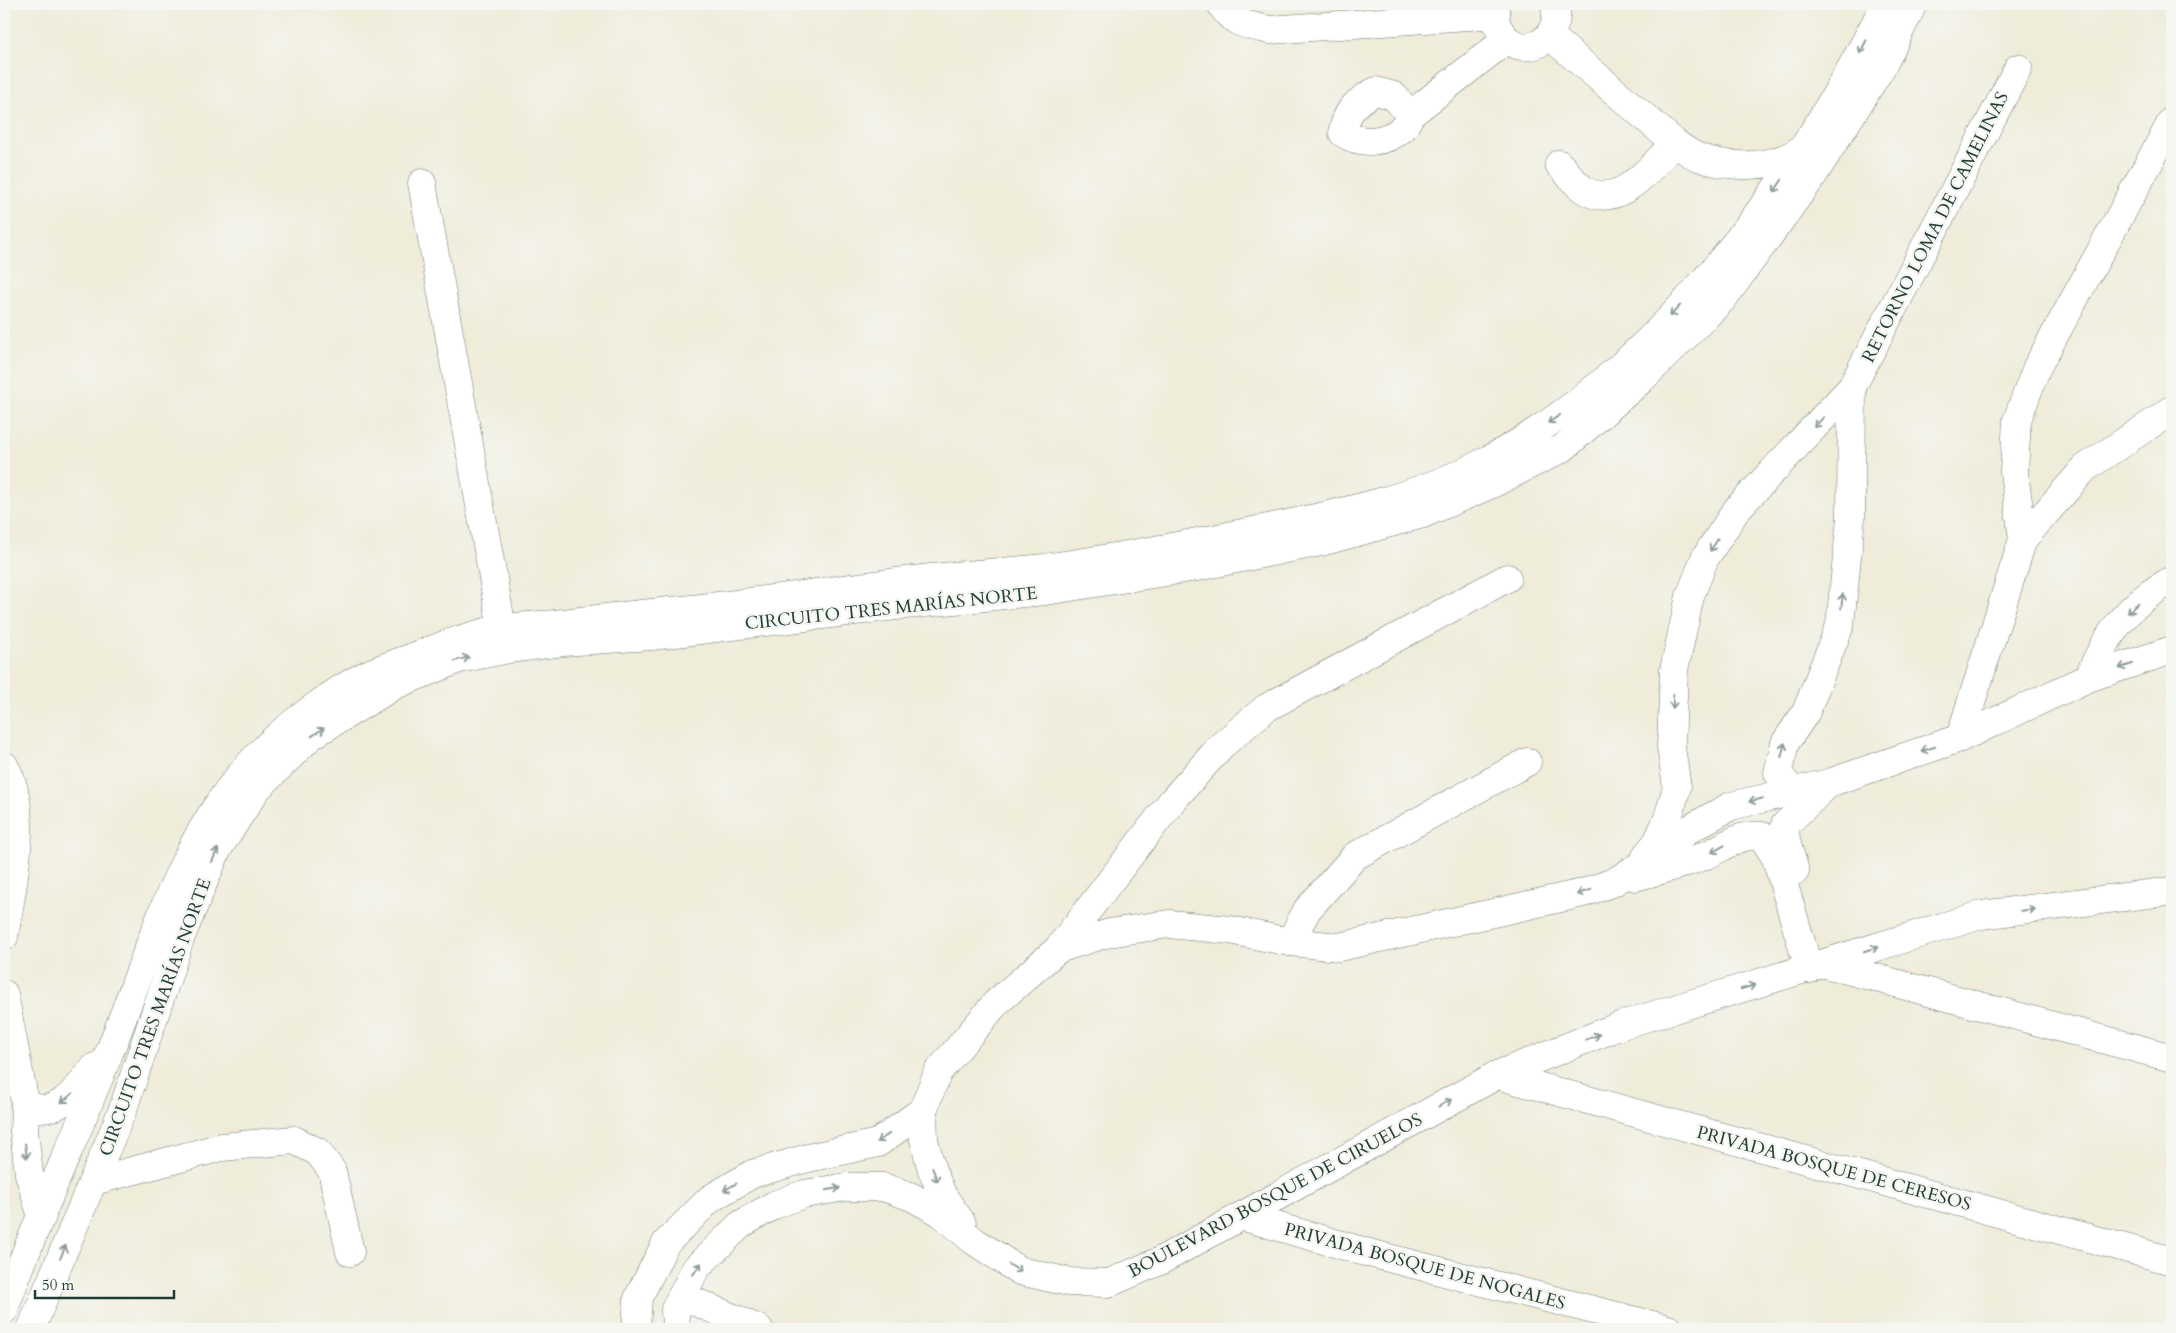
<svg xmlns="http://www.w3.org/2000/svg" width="2176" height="1333" font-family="Cardo,serif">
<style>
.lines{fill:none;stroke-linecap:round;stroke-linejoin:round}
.minor-casing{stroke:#687a6e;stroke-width:29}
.minor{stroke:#fff;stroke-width:28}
.oneway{stroke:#8f9e9a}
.labels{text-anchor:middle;stroke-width:5;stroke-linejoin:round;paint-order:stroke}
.street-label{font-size:18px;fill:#1f3d34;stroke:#f6f6f2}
</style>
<rect width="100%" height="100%" fill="#f6f6f2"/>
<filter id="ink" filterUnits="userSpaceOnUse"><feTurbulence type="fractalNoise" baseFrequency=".02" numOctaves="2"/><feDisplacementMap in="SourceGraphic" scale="10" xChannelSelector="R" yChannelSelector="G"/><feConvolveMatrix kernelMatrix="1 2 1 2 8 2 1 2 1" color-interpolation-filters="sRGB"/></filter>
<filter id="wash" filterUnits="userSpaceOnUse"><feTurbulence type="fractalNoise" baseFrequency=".0096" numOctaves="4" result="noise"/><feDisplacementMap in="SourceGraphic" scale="20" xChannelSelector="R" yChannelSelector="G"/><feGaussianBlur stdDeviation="1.12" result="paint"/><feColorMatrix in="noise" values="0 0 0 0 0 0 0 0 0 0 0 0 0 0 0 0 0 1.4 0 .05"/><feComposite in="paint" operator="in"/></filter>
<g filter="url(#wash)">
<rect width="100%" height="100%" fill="#efecd9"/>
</g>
<g filter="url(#ink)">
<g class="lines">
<!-- minor casing -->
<g class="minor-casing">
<g id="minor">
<path d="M1221 4C1231 24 1248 25 1269 30L1496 14"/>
<path d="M1497 25C1513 63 1564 47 1555 4"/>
<path d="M1550 36 1675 143C1682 148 1690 154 1698 157 1731 169 1775 169 1803 148"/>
<path d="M1410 115 1394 96 1376 91C1358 100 1345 111 1343 133 1361 145 1385 143 1402 129 1406 126 1408 119 1410 115L1506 40"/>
<path d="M1559 164C1567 172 1574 183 1583 189 1619 213 1652 165 1675 143"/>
<polyline points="422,183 502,628"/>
<polyline points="2023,539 2014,472 2017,420 2037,367 2172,121"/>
<path d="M2088 678C2108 633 2127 604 2172 580"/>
<polyline points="1960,738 2023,539 2085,468 2172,410"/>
<path d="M4 765C31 809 12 888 4 937"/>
<polyline points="1794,793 1778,773 1785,743 1806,712 1840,625 1851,518 1852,387"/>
<polyline points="1646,856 1657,842 1668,818 1677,787 1671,747 1674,670 1690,596 1705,558 1737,509 1852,387 2018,68"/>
<polyline points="1795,871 1786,841 1785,825 1826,786"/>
<path d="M1635 877C1659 871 1681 865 1704 856 1724 848 1738 833 1762 836L1776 858 1809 969"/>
<polyline points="1290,942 1307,910 1355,856 1527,762"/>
<polyline points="1058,949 1172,801 1221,746 1266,708 1507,578"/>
<polyline points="1825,964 2172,1058"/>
<polyline points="4,994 25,1103 24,1131 29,1174 42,1217"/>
<polyline points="1497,1075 2172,1261"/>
<path d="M25 1103C57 1122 76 1089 95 1067"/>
<polyline points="94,1181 222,1147 294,1140 318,1152 332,1171 350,1252"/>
<polyline points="1241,1216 1369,1253 1668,1329"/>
<polyline points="962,1223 943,1196 932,1170 924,1140 923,1110 938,1072 965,1040 996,1003 1058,949 1109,933 1169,924 1230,930 1290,942 1339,947 1583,893 1614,882 1669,847 1691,828 1731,806 1829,783 1960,738 2088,678 2172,650"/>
<polyline points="682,1296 759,1329"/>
<path d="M4 1310C35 1223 75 1139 109 1053 153 944 181 826 270 743 292 722 334 691 362 677 380 668 401 662 421 654 448 643 476 633 505 628 522 626 539 625 555 624 597 619 639 614 681 610 765 602 847 587 931 578 969 574 1007 572 1044 568 1119 558 1194 543 1268 528 1342 513 1417 497 1484 462 1663 369 1797 179 1885 4"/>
<polyline points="31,1329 123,1109 180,939 217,850 256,790 311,736 395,685 459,659 509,649 563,642 651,636 904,605 1045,591 1191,568 1321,542 1423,514 1492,484 1563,448 1641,380 1723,299 1812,177 1883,65 1913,4"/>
<polyline points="636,1329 638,1298 666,1243 710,1199 752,1174 808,1158 878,1143 923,1110"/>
<polyline points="676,1329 675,1309 696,1268 740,1225 774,1205 804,1194 846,1187 883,1187 912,1197 941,1213 974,1241 1020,1271 1069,1282 1109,1283 1160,1261 1497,1075 1622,1025 1981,915 2172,891"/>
</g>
</g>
<!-- minor -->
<use href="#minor" class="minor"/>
</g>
<!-- one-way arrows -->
<defs><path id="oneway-shaft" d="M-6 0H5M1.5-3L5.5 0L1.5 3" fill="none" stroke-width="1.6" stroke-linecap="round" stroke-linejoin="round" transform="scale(1.25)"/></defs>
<g class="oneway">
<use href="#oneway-shaft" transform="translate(1863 47) rotate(117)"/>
<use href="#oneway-shaft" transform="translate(1778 186) rotate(124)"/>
<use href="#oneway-shaft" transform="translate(1675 311) rotate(133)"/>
<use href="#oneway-shaft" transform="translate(1554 419) rotate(146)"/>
<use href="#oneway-shaft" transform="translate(1819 422) rotate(134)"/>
<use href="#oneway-shaft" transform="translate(1714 545) rotate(123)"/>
<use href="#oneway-shaft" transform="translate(1842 601) rotate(-84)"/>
<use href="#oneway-shaft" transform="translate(2133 608) rotate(136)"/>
<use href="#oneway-shaft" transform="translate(462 659) rotate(-15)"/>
<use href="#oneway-shaft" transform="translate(2126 666) rotate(162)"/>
<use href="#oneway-shaft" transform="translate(1673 701) rotate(92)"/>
<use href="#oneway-shaft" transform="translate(318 732) rotate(-33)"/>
<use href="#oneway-shaft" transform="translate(1928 749) rotate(162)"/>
<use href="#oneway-shaft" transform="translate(1783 750) rotate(-76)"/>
<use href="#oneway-shaft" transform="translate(1756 800) rotate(167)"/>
<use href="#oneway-shaft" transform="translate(1718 849) rotate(151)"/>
<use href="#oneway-shaft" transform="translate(215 855) rotate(-66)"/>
<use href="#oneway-shaft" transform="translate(1584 892) rotate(163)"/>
<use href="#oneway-shaft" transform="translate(2028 910) rotate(-6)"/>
<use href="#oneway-shaft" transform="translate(1871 949) rotate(-17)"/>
<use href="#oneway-shaft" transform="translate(1748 987) rotate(-17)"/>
<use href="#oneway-shaft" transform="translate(1593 1037) rotate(-21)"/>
<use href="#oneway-shaft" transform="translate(67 1098) rotate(141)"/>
<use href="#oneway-shaft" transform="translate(1445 1103) rotate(-29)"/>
<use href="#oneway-shaft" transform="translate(883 1138) rotate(147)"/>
<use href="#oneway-shaft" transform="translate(26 1151) rotate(83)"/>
<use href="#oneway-shaft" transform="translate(935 1175) rotate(69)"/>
<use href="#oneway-shaft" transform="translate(730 1187) rotate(150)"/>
<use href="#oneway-shaft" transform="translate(833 1189) rotate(-9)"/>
<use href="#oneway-shaft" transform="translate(63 1252) rotate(-67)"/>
<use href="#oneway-shaft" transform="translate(1015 1268) rotate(30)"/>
<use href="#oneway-shaft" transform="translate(697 1269) rotate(-54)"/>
</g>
</g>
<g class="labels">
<!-- street labels -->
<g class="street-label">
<text transform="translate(1935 227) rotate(-63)" y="6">RETORNO LOMA DE CAMELINAS</text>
<text transform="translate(891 608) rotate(-6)" y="6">CIRCUITO TRES MARÍAS NORTE</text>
<text transform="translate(155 1017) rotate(-70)" y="6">CIRCUITO TRES MARÍAS NORTE</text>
<text transform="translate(1834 1168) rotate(15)" y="6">PRIVADA BOSQUE DE CERESOS</text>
<text transform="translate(1275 1195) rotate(-28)" y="6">BOULEVARD BOSQUE DE CIRUELOS</text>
<text transform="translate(1425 1266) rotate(15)" y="6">PRIVADA BOSQUE DE NOGALES</text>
</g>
</g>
<!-- margin -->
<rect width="2176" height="1333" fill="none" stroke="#f6f6f2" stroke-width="20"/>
<!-- scale -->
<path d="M35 1290v8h139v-8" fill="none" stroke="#1f3d34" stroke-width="2.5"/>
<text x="42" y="1290" font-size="15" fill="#1f3d34" stroke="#f6f6f2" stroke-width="4" paint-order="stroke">50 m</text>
</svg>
